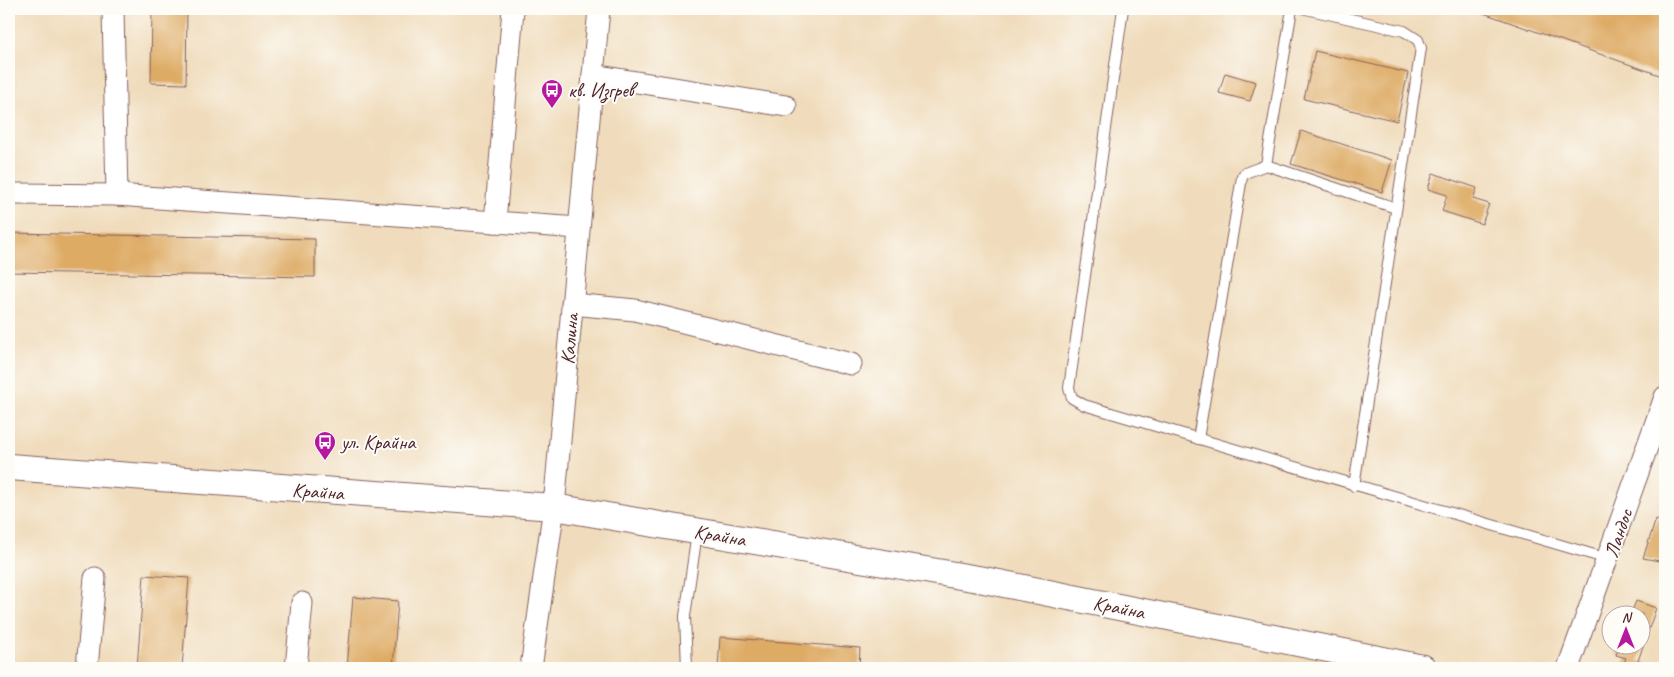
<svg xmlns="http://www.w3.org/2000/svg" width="1674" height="677" font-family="Caveat,sans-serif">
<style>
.building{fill:#deab65}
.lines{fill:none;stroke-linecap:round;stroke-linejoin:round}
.service-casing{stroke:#84615e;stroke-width:12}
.minor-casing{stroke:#84615e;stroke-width:23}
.tertiary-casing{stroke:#84615e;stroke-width:28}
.service{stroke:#fff;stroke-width:10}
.minor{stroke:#fff;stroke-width:21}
.tertiary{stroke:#fff;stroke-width:26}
.labels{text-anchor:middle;stroke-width:4;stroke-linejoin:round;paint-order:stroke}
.poi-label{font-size:20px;fill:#4a1f2b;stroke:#fdfcf7;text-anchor:start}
.street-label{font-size:20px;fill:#4a1f2b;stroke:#fdfcf7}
</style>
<rect width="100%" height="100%" fill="#fdfcf7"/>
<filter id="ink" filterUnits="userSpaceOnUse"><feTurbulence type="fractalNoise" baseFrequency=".02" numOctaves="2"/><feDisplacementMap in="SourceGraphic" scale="10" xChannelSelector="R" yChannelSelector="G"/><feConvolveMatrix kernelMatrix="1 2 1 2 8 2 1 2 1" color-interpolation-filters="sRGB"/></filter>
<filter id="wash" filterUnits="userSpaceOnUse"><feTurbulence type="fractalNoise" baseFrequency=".0096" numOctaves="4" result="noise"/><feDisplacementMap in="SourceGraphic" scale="20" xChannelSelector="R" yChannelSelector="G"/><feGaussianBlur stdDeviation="1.12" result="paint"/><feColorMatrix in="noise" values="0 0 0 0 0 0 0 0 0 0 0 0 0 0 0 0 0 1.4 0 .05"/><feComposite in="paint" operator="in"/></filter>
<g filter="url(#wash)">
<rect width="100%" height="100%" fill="#f0dcbc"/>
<g id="blocks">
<!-- building -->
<g class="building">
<polygon points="152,9 187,9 186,84 151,83"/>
<polygon points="1472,9 1665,9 1665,77"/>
<polygon points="1315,51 1408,73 1397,121 1304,99"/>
<polygon points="1225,73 1256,82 1250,101 1219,93"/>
<polygon points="1301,131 1392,160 1382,192 1291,164"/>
<polygon points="1433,173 1477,188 1473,199 1489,204 1482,224 1442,211 1447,195 1428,189"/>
<polygon points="9,233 315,239 315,277 9,272"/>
<polygon points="1656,519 1665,521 1665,562 1643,558"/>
<polygon points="144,575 189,578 182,668 137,668"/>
<polygon points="353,597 398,601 393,668 347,668"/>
<polygon points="1636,601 1656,608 1638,661 1654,666 1653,668 1622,668 1626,658 1616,655 1620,644 1642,644 1642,614 1631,614"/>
<polygon points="720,637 860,648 859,668 718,668"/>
</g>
</g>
</g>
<g filter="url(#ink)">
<use href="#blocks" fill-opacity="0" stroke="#84615e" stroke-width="1"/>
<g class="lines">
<!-- service casing -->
<g class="service-casing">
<g id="service">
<polyline points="1123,9 1069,388 1072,398 1084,405 1608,559"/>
<polyline points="1306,9 1404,31 1418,40 1421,48 1354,486"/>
<polyline points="1266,165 1396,208"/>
<polyline points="1198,439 1242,177 1245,173 1266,165 1292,9"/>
<polyline points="687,668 685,616 697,533"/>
</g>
</g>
<!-- minor casing -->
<g class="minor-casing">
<g id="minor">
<polyline points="113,9 117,195"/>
<polyline points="593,75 786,106"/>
<polyline points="17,194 117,195 579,228"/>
<polyline points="495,222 513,9"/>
<polyline points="572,304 635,310 851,364"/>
<polyline points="87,668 95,578"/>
<polyline points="296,668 302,603"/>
<polyline points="531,668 554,507 599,9"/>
<polyline points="1568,668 1665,397"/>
</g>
</g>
<!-- tertiary casing -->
<g class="tertiary-casing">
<polyline id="tertiary" points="9,467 554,507 984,580 1423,668"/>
</g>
<!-- service -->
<use href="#service" class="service"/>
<!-- minor -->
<use href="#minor" class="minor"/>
<!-- tertiary -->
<use href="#tertiary" class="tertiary"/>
</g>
</g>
<!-- icons -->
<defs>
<g id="bus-pin" transform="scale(1.125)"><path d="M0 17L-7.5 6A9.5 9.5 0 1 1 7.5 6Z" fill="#b5179e" stroke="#fdfcf7"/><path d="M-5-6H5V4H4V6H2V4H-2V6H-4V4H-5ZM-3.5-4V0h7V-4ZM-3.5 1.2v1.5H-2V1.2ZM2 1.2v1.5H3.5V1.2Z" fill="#fff"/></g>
</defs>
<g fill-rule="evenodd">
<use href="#bus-pin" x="552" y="90"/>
<use href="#bus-pin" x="325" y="442"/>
</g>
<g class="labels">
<!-- poi labels -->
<g class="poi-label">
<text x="568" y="97">кв. Изгрев</text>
<text x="341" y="449">ул. Крайна</text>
</g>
<!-- street labels -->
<g class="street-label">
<text transform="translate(569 339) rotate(-85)" y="7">Калина</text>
<text transform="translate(318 491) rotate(4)" y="7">Крайна</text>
<text transform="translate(1618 533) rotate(-71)" y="7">Ландос</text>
<text transform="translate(720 535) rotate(10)" y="7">Крайна</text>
<text transform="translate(1119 607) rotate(11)" y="7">Крайна</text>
</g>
</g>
<!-- margin -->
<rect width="1674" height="677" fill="none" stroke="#fdfcf7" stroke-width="30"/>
<!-- north arrow -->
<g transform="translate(1626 630)"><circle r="24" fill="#fdfcf7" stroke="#b5a4a5"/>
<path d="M0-4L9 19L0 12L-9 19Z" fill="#b5179e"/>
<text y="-8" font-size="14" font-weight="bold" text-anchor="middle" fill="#4a1f2b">N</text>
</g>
</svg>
